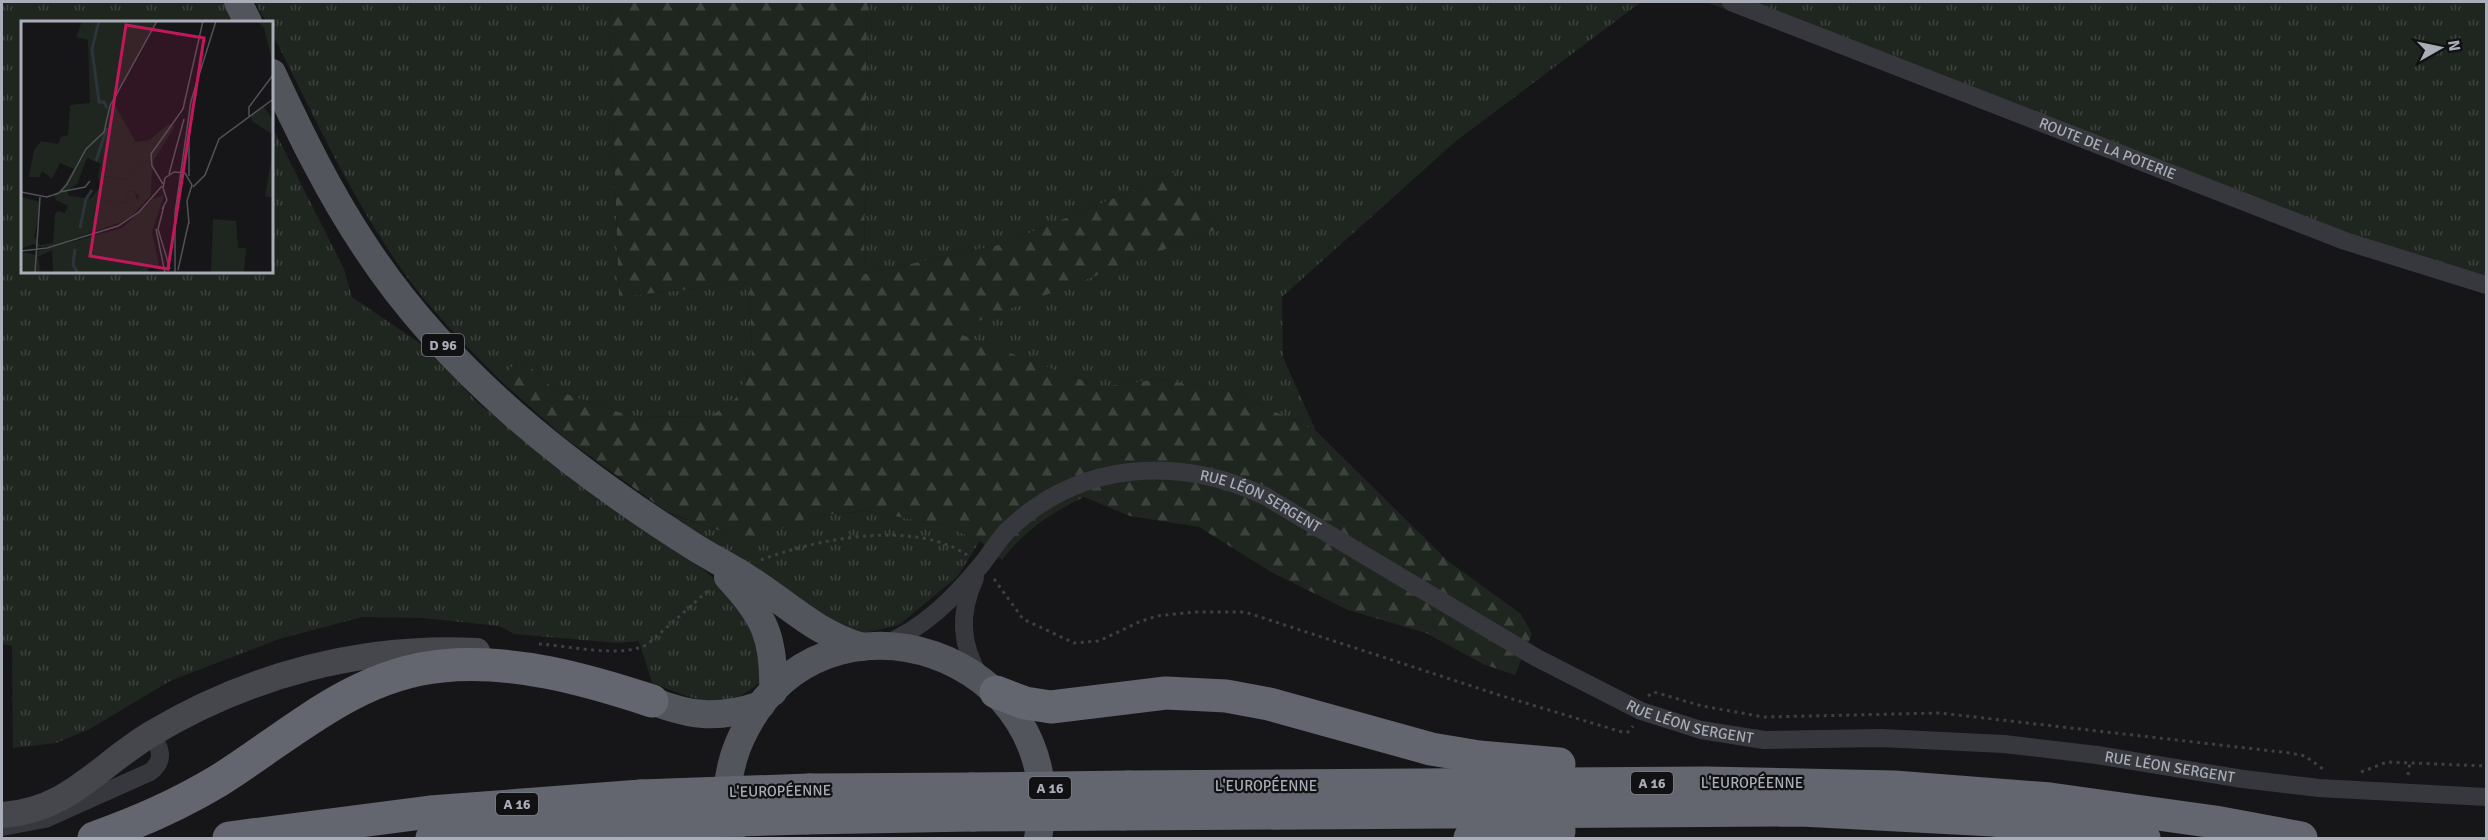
<svg xmlns="http://www.w3.org/2000/svg" width="2488" height="840" font-family="Signika,sans-serif">
<style>
.grass{fill:url(#grass-tufts)}
.forest{fill:url(#forest-firs)}
.lines{fill:none;stroke-linecap:round;stroke-linejoin:round}
.path{stroke:#3d3f44;stroke-width:3;stroke-dasharray:3 4.5;stroke-linecap:butt}
.street{stroke:#37383d;stroke-width:18}
.secondary{stroke:#45474d;stroke-width:26}
.primary{stroke:#53555c;stroke-width:28}
.highway{stroke:#63666e;stroke-width:33}
.highway-bridge{stroke:#63666e;stroke-width:33}
.labels{text-anchor:middle;stroke-width:4.5;stroke-linejoin:round;paint-order:stroke}
.shield{fill:#111113;stroke:#7b7e86;stroke-width:1.5}
.shield-label{font-size:14px;font-weight:bold;fill:#a8adb8}
.street-label{font-size:15px;fill:#a8adb8;stroke:#111113}
.inset-river{fill:none;stroke:#2c353c;stroke-width:3}
.inset-road{fill:none;stroke:#505258;stroke-width:1.5}
.view{fill:#c2185b;fill-opacity:0.15;stroke:#c2185b;stroke-width:3}
.inset-edge{fill:none;stroke:#a8adb8;stroke-width:3}
</style>
<defs>
<pattern id="grass-tufts" width="24" height="20" patternUnits="userSpaceOnUse" patternTransform="scale(1.5)"><rect width="24" height="20" fill="#1e261f"/><path d="M3 7l-1-3M5 7V3M7 7l1-3M15 17l-1-3M17 17v-4M19 17l1-3" fill="none" stroke="#3c433d"/></pattern>
<pattern id="forest-firs" width="22" height="20" patternUnits="userSpaceOnUse" patternTransform="scale(1.5)"><rect width="22" height="20" fill="#1e261f"/><path d="M5 1l3.5 6h-7zM16 11l3.5 6h-7z" fill="#3c433d"/></pattern>
</defs>
<rect width="100%" height="100%" fill="#161618"/>
<!-- grass -->
<g class="grass">
<path d="M2 2H228L237 22H22V272H272V126L344 269 352 297 424 346 478 403 615 509 707 572 740 605 761 641 764 679C722 716 699 700 652 683L639 641 618 643 514 634 499 626 423 618 362 617 279 639 170 681 88 730 56 743 13 748 12 646 2 644Z"/>
<path d="M255 2H609L619 297 750 282 752 367 735 399 711 416 633 417 555 390 520 358 500 380C471 351 442 321 416 289 357 211 316 120 272 33V22H266Z"/>
<polygon points="867,2 1641,2 1456,141 1282,297 1283,357 1316,431 1235,393 1160,379 1100,387 951,331 1220,228 1175,173 1003,244 864,274"/>
<polygon points="1706,2 2486,2 2486,285 1851,57"/>
<polygon points="868,511 946,526 980,541 957,577 899,625 864,633 836,625 667,513 750,541 811,516"/>
</g>
<!-- forest -->
<path class="forest" d="M609 2H867L864 274 1003 244 1175 173 1220 228 952 331 1100 387 1160 379 1235 393 1316 431 1448 561 1521 614 1532 634 1515 675 1483 664 1426 633 1348 610 1271 572 1199 527 1130 516 1084 497C1052 512 1024 531 1002 560L980 541 946 526 868 511 811 516 751 542 667 512 565 438 500 380 520 358 555 390 633 417 711 416 735 399 752 367 750 282 619 297Z"/>
<g class="lines">
<!-- path -->
<g class="path">
<path d="M761 560C816 539 914 519 967 555"/>
<polyline points="994,579 1023,619 1074,643 1099,641 1139,622 1157,616 1195,612 1245,612 1499,695 1622,732 1628,732 1633,726"/>
<path d="M539 644C573 646 616 658 647 645L711 588"/>
<polyline points="1648,696 1654,692 1702,706 1764,717 1940,713 2290,753 2305,756 2323,769"/>
<polyline points="2361,772 2387,762 2486,766"/>
<polyline points="2408,775 2410,762"/>
</g>
<!-- street -->
<g class="street">
<path id="s1" d="M1731 2 2345 241 2486 285"/>
<path d="M975 578C959 613 960 644 980 677"/>
<path id="s2" d="M883 645C923 629 954 598 981 565 990 554 997 542 1006 532 1078 461 1177 455 1265 496L1537 658 1641 711 1701 730 1764 740 1881 738 2004 744 2097 755 2243 779 2319 788 2486 797"/>
<path d="M2 827 45 819 150 772C165 761 162 746 149 735"/>
</g>
<!-- secondary -->
<path class="secondary" d="M2 815C68 811 98 766 151 734 249 675 363 645 477 651"/>
<!-- primary -->
<g class="primary">
<polyline points="238,2 248,22"/>
<path d="M272 73C300 133 329 193 366 248 448 373 571 469 696 548 712 558 730 567 747 578 789 604 813 632 862 647"/>
<path d="M728 577C764 615 775 638 773 692"/>
<path d="M652 701C693 717 719 719 761 705"/>
<path d="M731 838C723 805 727 767 742 736 822 567 1075 655 1038 838"/>
</g>
<!-- highway -->
<g class="highway">
<polyline points="996,692 1025,703 1051,707 1166,693 1226,696 1269,704 1431,749 1479,757 1559,764"/>
<polyline points="1129,787 1706,783 1894,787 2050,799 2215,822 2301,838"/>
<polyline points="810,790 972,789"/>
<polyline points="1123,814 1801,810 1993,820 2144,838"/>
<polyline points="807,818 973,815"/>
<path d="M94 838C137 823 178 805 218 781 290 736 354 674 442 666 514 659 585 679 652 701"/>
<polyline points="229,838 430,812 641,796"/>
<polyline points="432,838 629,823"/>
<polyline points="1470,838 1559,831"/>
</g>
<!-- highway-bridge -->
<g class="highway-bridge">
<polyline points="972,789 1129,787"/>
<polyline points="641,796 810,790"/>
<polyline points="973,815 1123,814"/>
<polyline points="629,823 807,818"/>
</g>
</g>
<g class="labels">
<!-- shield labels -->
<g class="shield">
<rect x="422" y="334" width="42" height="22" rx="4.5"/>
<rect x="1631" y="772" width="42" height="22" rx="4.5"/>
<rect x="1029" y="777" width="42" height="22" rx="4.5"/>
<rect x="496" y="793" width="42" height="22" rx="4.5"/>
</g>
<g class="shield-label">
<text x="443" y="350">D 96</text>
<text x="1652" y="788">A 16</text>
<text x="1050" y="793">A 16</text>
<text x="517" y="809">A 16</text>
</g>
<!-- street labels -->
<g class="street-label">
<text dy="5" stroke="none"><textPath href="#s1" startOffset="404">ROUTE DE LA POTERIE</textPath></text>
<text dy="5" stroke="none"><textPath href="#s2" startOffset="446">RUE LÉON SERGENT</textPath></text>
<text dy="5" stroke="none"><textPath href="#s2" startOffset="932">RUE LÉON SERGENT</textPath></text>
<text dy="5" stroke="none"><textPath href="#s2" startOffset="1416">RUE LÉON SERGENT</textPath></text>
<text x="1752" y="788">L'EUROPÉENNE</text>
<text x="1266" y="791">L'EUROPÉENNE</text>
<text transform="translate(780 791) rotate(-1)" y="5">L'EUROPÉENNE</text>
</g>
</g>
<!-- overview -->
<g transform="translate(21 21)">
<rect width="252" height="252" fill="#161618"/>
<path d="M61 0H136L92 81 115 121 128 119 121 139 113 152 106 146 107 159 77 154 80 143 66 137 56 163 46 170 48 175 105 182 106 170 114 171 117 183 111 195 101 201 31 225 16 226 13 223 0 228V176L20 181 13 216 19 224 32 222 34 193 37 190 44 192 47 185 35 179 33 173 41 168 53 148 39 142 31 158 21 150 18 156H8L13 129 20 120 37 123 40 116 47 114 49 84 69 82 67 19 55 16ZM236 0H252V43L243 7ZM252 128V177L244 175ZM143 174 131 211 138 245 129 244 126 252H32L31 229 17 236 20 252H0V231L16 234 17 230 101 207 132 178Z" fill="#1e261f"/>
<path d="M243 86 252 99V114L231 100 230 95ZM148 103 154 105 131 142 130 174 111 195 118 175 114 171 106 170 105 182 69 178 79 166 77 154 107 159 102 129 108 125 114 151 128 119ZM192 198 215 200 217 227H225L223 252H190Z" fill="#1e261f"/>
<path class="inset-river" d="M78 0 71 28 78 81H83L86 87M75 140 86 107M59 207 65 178 71 169M54 228 52 244 57 252"/>
<path class="inset-road" d="M228 95V86L252 54M148 153 163 98M168 155V112M142 163 131 145 130 133 162 88 182 0M172 166 184 154 198 118 251 79M0 171 26 176 38 172 46 163 65 128 83 111 89 85 136 0M39 171 64 166 69 160M143 185 137 208 149 248M141 188 146 179 142 167 144 157 153 151 164 152 171 164 166 180 168 203M135 208 144 252M0 230 26 227 97 205 118 191 141 165M157 249 168 200M14 252 19 176M154 252V192L170 80 195 0"/>
<path class="view" d="M105 4 183 17 147 248 69 235Z"/>
<rect width="252" height="252" class="inset-edge"/>
</g>
<!-- border -->
<rect width="2488" height="840" fill="none" stroke="#a8adb8" stroke-width="6"/>
<!-- north arrow -->
<g transform="translate(2440 48) rotate(81)" stroke="#111113" stroke-width="4.5" paint-order="stroke">
<path d="M0-4.5L10 22L0 15L-10 22Z" fill="#a8adb8"/>
<text y="-9" font-size="16" font-weight="bold" text-anchor="middle" fill="#a8adb8">N</text>
</g>
</svg>
